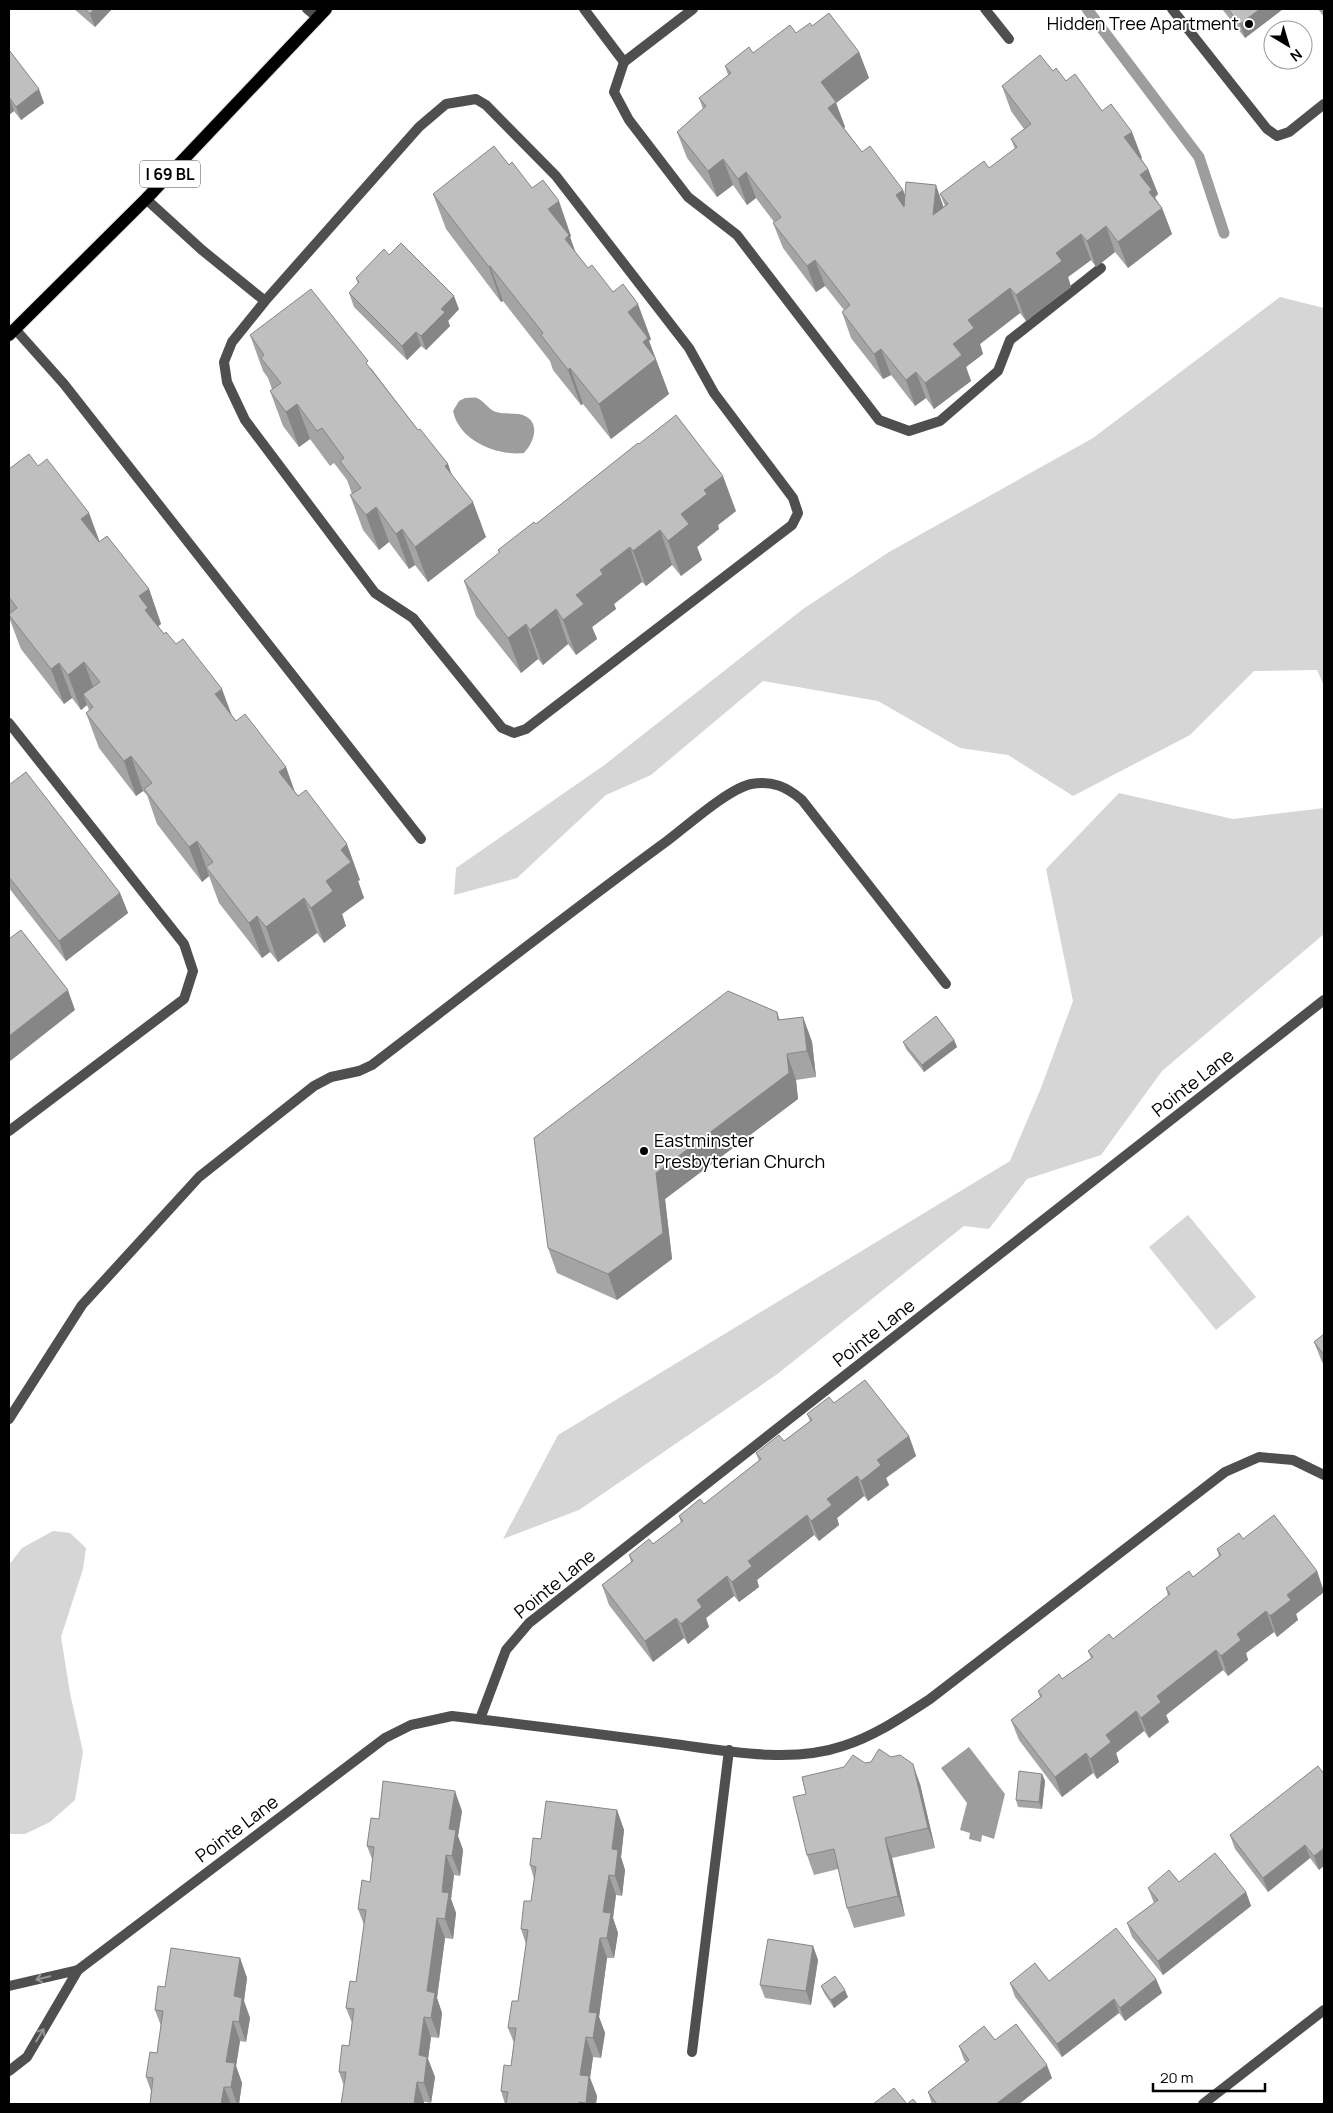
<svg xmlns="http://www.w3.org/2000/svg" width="1333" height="2113" font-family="Manrope,sans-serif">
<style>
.green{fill:#d6d6d6}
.water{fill:#9d9d9d}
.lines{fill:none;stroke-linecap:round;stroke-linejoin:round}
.stream{stroke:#9d9d9d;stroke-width:11}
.primary-casing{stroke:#dbdbdb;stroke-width:14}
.lane{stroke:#4f4f4f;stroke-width:10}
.street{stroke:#4f4f4f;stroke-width:10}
.primary{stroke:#000;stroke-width:12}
.wall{fill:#a4a4a4}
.shaded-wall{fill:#868686}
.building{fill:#bfbfbf;stroke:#868686}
.oneway{stroke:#959595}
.poi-dot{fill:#000;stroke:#fff;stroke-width:2}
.labels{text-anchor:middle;stroke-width:4;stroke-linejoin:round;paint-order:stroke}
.shield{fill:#fff;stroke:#4c4c4c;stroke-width:1}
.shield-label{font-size:16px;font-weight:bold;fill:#000}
.poi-label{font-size:18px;fill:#000;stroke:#fff;text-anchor:end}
.street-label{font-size:18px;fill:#000;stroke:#fff}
</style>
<rect width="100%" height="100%" fill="#fff"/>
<!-- green -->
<g class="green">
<polygon points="1280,297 1324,308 1324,686 1317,670 1254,671 1190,735 1073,796 1008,755 960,748 878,701 763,681 651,775 606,795 517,878 454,895 456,868 603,766 803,609 889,552 1093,438"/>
<polygon points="1119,793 1233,819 1324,808 1324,934 1162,1071 1101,1155 1027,1179 989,1229 964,1226 776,1375 579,1510 503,1539 558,1435 1010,1161 1041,1088 1073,1001 1046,869"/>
<polygon points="1188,1215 1256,1297 1216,1330 1149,1247"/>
<polygon points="53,1531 70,1533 86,1548 83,1569 61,1637 70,1693 83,1752 75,1800 50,1822 25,1834 9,1834 9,1565 22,1548"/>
</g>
<!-- water -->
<g class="water">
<path d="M465 398C469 398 474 397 477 398 484 401 488 409 496 412 504 414 511 413 519 414 542 419 535 441 524 453 497 456 459 441 453 411L459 401Z"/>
<polygon points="969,1747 1005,1794 994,1839 982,1835 981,1842 969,1839 970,1833 960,1830 967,1803 941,1768"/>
</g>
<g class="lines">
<!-- stream -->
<polyline class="stream" points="1087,9 1199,157 1224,233"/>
<!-- primary casing -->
<g class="primary-casing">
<polyline id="primary" points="9,335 146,199 326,9"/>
</g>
<!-- lane -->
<g class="lane">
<polyline points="584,9 624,62"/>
<polyline points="693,9 624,62 614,92 629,120 688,197 737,235 879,420 909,431 940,421 998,371 1010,340 1101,268"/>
<polyline points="985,9 1009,39"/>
<polyline points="146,199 202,250 265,301 419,127 446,104 476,99 486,105 556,176 689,348 714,393 793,498 798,513 792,525 526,729 514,733 502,728 413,618 375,593 245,420 227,382 224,362 232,342 265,301"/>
<polyline points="15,329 64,384 421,839"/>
<polyline points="9,723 184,944 193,971 184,999 9,1131"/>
<path d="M9 1419 82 1305 199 1177 314 1086 331 1077 359 1071 372 1065C470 990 567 914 667 841 687 826 728 789 751 784 772 780 787 787 802 800L946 984"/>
<polyline points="692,2052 729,1750"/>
</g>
<!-- street -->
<g class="street">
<polyline points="307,9 318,18"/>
<polyline points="1172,9 1267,129 1277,136 1289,132 1324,104"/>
<polyline points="480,1719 506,1650 529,1623 1324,1000"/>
<polyline points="9,1986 78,1970"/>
<path d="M9 2071 27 2057 78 1970 385 1738 411 1725 452 1716C521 1724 590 1733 659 1742 716 1749 788 1765 843 1746 875 1736 902 1717 930 1699L1225 1472 1259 1457 1293 1460 1324 1475"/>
<polyline points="1203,2104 1324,2010"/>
</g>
<!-- primary -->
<use href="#primary" class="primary"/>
</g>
<!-- wall -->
<g class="wall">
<polygon points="74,9 112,9 95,27"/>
<polygon points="1222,9 1283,9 1245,38"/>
<polygon points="1318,9 1324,9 1324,17"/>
<polygon points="812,26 859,52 869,78 836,103 845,127 844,128 862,152 903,190 905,196 944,207 945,206 940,194 989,168 1015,149 1011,139 1024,129 1011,111 1002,86 1053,71 1102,111 1142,158 1141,158 1148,169 1158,194 1155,197 1156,199 1162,208 1172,234 1128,268 1115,252 1096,267 1091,260 1068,277 1071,287 1026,321 1020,313 980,344 983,354 966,367 971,381 934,409 926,398 915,406 891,375 883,379 851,338 842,312 844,310 825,286 816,292 783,248 773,223 774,222 756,198 747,205 733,185 717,197 687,158 677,132 703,109 699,98 728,75 725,66"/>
<polygon points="9,50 44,103 21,120 14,111 9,115"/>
<polygon points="509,165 571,236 570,237 575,252 588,268 651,339 649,341 669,394 611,439 583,404 581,405 553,370 550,361 503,301 501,302 446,229 433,194"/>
<polygon points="389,255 459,309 448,321 450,326 426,350 421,346 407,360 354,307 349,293 358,284 356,278"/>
<polygon points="250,335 371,368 418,430 448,464 451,473 486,537 428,582 415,565 409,569 389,542 379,550 363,530 350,495 352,494 347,480 334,463 330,466 310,439 299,447 283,426 270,391 272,389 268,378 263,371"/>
<polygon points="639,444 736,511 718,525 719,529 697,547 702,560 681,576 672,565 646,586 642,582 614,604 616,609 592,627 597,639 576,655 568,644 543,665 538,659 521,673 476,616 464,581 499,553 498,550 536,524"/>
<polygon points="38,466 89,513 99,542 149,589 161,624 158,626 236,721 286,767 295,792 360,880 358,881 364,898 342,914 346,926 324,943 317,933 278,962 270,952 262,958 219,903 209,876 202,882 157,824 147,795 143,791 136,796 99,748 86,713 89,710 87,705 81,710 72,698 64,704 21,649 10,620 9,621 9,469"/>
<polygon points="9,785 120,893 128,913 66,961 9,888"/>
<polygon points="777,1012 780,1020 803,1017 812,1042 816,1077 796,1080 798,1099 665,1199 672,1259 617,1300 557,1273 548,1248"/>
<polygon points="954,1040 957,1047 924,1072 906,1049 903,1042"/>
<polygon points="1324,1334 1324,1365 1322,1362 1314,1342"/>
<polygon points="834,1403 909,1436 916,1456 886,1478 889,1485 868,1501 864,1496 837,1518 839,1525 819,1541 814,1535 757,1580 759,1587 739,1602 734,1596 706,1618 709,1627 688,1644 684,1638 653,1662 609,1605 602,1585 631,1562 629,1555 653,1544 681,1523 679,1516 704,1504 759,1461 756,1453 784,1441 810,1421 807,1414"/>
<polygon points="1243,1539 1317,1571 1324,1592 1296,1614 1298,1620 1277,1637 1274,1632 1246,1653 1248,1660 1228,1676 1223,1670 1166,1715 1169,1722 1149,1738 1144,1731 1116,1753 1119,1762 1097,1779 1093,1773 1062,1797 1019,1740 1011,1720 1040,1697 1038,1691 1062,1679 1091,1658 1088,1651 1113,1639 1168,1596 1166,1588 1193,1577 1219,1556 1217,1549"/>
<polygon points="865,1763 920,1784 935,1848 892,1858 905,1916 854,1928 847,1908 838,1869 814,1875 807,1855 806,1794"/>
<polygon points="1042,1774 1045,1781 1042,1809 1018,1807 1016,1800"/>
<polygon points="1324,1774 1319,1870 1310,1858 1268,1892 1235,1849 1230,1835"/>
<polygon points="617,1810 624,1830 621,1857 625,1870 622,1896 616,1895 613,1918 618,1933 614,1958 607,1958 599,2017 605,2033 601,2058 593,2057 590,2078 597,2096 596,2104 505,2104 501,2091 511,2066 514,2043 508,2028 518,2001 526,1944 521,1929 531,1901 534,1879 530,1865"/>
<polygon points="462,1811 458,1836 463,1850 460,1876 454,1875 451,1899 456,1913 453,1939 445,1938 437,1998 442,2013 439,2038 431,2037 428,2059 435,2077 431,2103 344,2086 339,2072 349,2046 352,2023 346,2008 356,1982 364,1925 358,1909 370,1882 372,1859 367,1846 379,1819"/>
<polygon points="1179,1882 1246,1892 1251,1906 1163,1975 1132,1937 1127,1923 1154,1903 1148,1888"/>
<polygon points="813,1946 818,1960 811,2005 765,1998 760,1985"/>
<polygon points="240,1958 247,1978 244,2001 250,2018 246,2042 240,2041 236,2066 242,2083 239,2104 150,2104 151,2091 146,2077 157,2053 161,2026 155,2010 165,1987"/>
<polygon points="1156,1979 1162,1993 1125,2021 1119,2013 1062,2057 1015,1997 1010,1983"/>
<polygon points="821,1986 848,1997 834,2008 824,1993"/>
<polygon points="959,2046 1052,2078 1019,2104 932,2104 928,2092 966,2062 964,2060"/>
</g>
<!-- shaded-wall -->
<g class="shaded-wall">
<polygon points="94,9 112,9 95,27 90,14"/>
<polygon points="1260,9 1283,9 1245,38 1240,24"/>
<polygon points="859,52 869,78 836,103 845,127 837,133 828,108 821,82"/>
<polygon points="39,89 44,103 21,120 16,107"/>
<polygon points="9,97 14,111 9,115"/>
<polygon points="1132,132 1142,158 1134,163 1124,137"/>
<polygon points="723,159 733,185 717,197 708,171"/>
<polygon points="1148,169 1158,194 1155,197 1160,211 1162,208 1172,234 1128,268 1118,242 1140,175"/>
<polygon points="746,172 756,198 747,205 738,179"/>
<polygon points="936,185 945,211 933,215"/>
<polygon points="903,190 912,216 905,221 896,195"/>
<polygon points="559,201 571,236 570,237 582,270 548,209"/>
<polygon points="1106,226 1115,252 1096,267 1087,241"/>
<polygon points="1081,234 1091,260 1068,277 1071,287 1026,321 1016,295 1056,253"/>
<polygon points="815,260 825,286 816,292 807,266"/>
<polygon points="490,266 503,301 501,302 489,267"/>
<polygon points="1010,288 1020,313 980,344 983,354 966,367 971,381 934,409 925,383 953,344 968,320"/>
<polygon points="454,296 459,309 448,321 450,326 426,350 421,336 441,309"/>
<polygon points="638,304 651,339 649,341 669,394 611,439 599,404 628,312"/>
<polygon points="416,332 421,346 407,360 402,346"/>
<polygon points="881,349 891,375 883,379 874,354"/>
<polygon points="570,368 583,404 581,405 568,370"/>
<polygon points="916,372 926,398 915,406 906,380"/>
<polygon points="297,404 310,439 299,447 286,412"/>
<polygon points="448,464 460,499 445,466"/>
<polygon points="723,476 736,511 718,525 719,529 697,547 702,560 681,576 668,541 681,514 704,490"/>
<polygon points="473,502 486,537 428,582 415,547"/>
<polygon points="376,507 389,542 379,550 366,515"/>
<polygon points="89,513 102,548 81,519"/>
<polygon points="402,529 415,565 409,569 396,534"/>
<polygon points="660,530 672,565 646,586 633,551"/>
<polygon points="630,547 642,582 614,604 616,609 592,627 597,639 576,655 563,620 576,595 600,570"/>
<polygon points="149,589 161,624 155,629 139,596"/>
<polygon points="556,609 568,644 543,665 530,630"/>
<polygon points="526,624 538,659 521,673 508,638"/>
<polygon points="84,662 97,697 83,694 87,705 81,710 68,675"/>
<polygon points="59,663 72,698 64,704 51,669"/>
<polygon points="222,689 235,724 215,694"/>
<polygon points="131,756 143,791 136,796 124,761"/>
<polygon points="286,767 298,802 279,772"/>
<polygon points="197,841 209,876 202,882 189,847"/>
<polygon points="347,844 360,880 358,881 364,898 342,914 346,926 324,943 311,908 326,881 341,850"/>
<polygon points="120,893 128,913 66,961 59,941"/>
<polygon points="304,898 317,933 278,962 266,927"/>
<polygon points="257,916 270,952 262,958 249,923"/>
<polygon points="68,990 75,1010 9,1062 9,1036"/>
<polygon points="803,1017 812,1042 816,1077 807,1051"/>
<polygon points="954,1040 957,1047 924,1072 922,1065"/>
<polygon points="787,1054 796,1080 798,1099 665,1199 672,1259 617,1300 608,1274 656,1173"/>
<polygon points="909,1436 916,1456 886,1478 889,1485 868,1501 861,1481 877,1460"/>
<polygon points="857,1476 864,1496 837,1518 839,1525 819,1541 811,1521 827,1499"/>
<polygon points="807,1515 814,1535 757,1580 759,1587 739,1602 732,1582 748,1561"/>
<polygon points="1317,1571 1324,1592 1296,1614 1298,1620 1277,1637 1270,1616 1287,1595"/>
<polygon points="727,1576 734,1596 706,1618 709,1627 688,1644 681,1624 697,1600"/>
<polygon points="1266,1611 1274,1632 1246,1653 1248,1660 1228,1676 1221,1656 1237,1634"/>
<polygon points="676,1618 684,1638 653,1662 645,1641"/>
<polygon points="1216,1650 1223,1670 1166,1715 1169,1722 1149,1738 1141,1718 1157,1696"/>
<polygon points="1136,1711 1144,1731 1116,1753 1119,1762 1097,1779 1090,1759 1106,1735"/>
<polygon points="1086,1753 1093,1773 1062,1797 1055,1777"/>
<polygon points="913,1764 920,1784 935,1848 928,1828"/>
<polygon points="1042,1774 1045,1781 1042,1809 1039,1802"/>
<polygon points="455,1791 462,1811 458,1836 463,1850 460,1876 452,1856 449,1829"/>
<polygon points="617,1810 624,1830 621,1857 625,1870 622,1896 615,1876 612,1849"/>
<polygon points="885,1838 892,1858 905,1916 898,1896"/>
<polygon points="1305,1845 1310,1858 1268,1892 1263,1878"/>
<polygon points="1324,1848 1324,1866 1319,1870 1314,1856"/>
<polygon points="446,1855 454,1875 451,1899 456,1913 453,1939 445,1919 442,1892"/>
<polygon points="609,1875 616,1895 613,1918 618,1933 614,1958 607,1938 603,1912"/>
<polygon points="1246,1892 1251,1906 1163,1975 1158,1961"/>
<polygon points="437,1918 445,1938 437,1998 442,2013 439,2038 431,2018 427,1991"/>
<polygon points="600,1938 607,1958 599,2017 605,2033 601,2058 593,2038 589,2012"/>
<polygon points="813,1946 818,1960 811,2005 806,1991"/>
<polygon points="240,1958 247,1978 244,2001 250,2018 246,2042 239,2022 234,1996"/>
<polygon points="1156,1979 1162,1993 1125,2021 1120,2008"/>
<polygon points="845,1990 848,1997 834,2008 831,2000"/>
<polygon points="1114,1999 1119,2013 1062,2057 1057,2044"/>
<polygon points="424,2017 431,2037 428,2059 435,2077 431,2103 424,2083 419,2055"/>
<polygon points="233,2021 240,2041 236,2066 242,2083 239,2104 237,2104 231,2087 226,2062"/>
<polygon points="586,2037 593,2057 590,2078 597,2096 596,2104 586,2104 580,2075"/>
<polygon points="1047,2065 1052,2078 1019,2104 996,2104"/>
<polygon points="417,2082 424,2102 424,2104 414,2104"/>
<polygon points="224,2087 231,2104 221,2104"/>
</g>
<!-- building -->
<g class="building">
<polygon points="85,9 94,9 90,14"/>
<polygon points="1228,9 1260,9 1240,24"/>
<polygon points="829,13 859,52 821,82 836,102 828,108 862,152 870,146 903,190 896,195 904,207 906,182 936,185 933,215 948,204 940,194 984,161 989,168 1017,147 1011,139 1031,124 1002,86 1040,55 1053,71 1056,68 1066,81 1075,74 1102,111 1111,104 1132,132 1124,137 1148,169 1140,175 1152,190 1149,192 1162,208 1118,242 1106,226 1087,241 1081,234 1056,253 1062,261 1016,295 1010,288 968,320 974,328 953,344 962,355 925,383 916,372 906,380 881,349 874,354 842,312 850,305 815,260 807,266 773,223 781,217 746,172 738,179 723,159 708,171 677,132 706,106 699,98 731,73 725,66 749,47 753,53 790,25 796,33 810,23 812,26"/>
<polygon points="9,50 39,89 16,107 9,97"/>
<polygon points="494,146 509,165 512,162 532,188 543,180 559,201 548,209 569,235 565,239 588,268 592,265 613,292 623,284 638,304 628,312 648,338 643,342 656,359 599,404 570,368 568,370 541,335 543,333 490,266 489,267 433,194"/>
<polygon points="401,243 454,296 441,309 445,312 421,336 416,332 402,346 349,293 359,282 356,278 384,249 389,255"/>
<polygon points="311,289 368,361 366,363 418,430 420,429 448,464 445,466 473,502 415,547 402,529 396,534 376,507 366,515 350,495 361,488 340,461 344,458 322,428 317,431 297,404 286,412 270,391 281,383 261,358 264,355 250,335"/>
<polygon points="676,415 723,476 704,490 707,494 681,514 689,524 668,541 660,530 633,551 630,547 600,570 603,574 576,595 584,604 563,620 556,609 530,630 526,624 508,638 464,581 500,552 498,550 534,522 536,524 638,443 639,444"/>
<polygon points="29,454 38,466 47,459 89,513 81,519 99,542 107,536 149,589 139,596 148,608 145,610 164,634 166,632 176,644 183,639 222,689 215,694 236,721 245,714 286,767 279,772 298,796 306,790 347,844 341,850 351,862 326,881 333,891 311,908 304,898 266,927 257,916 249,923 206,867 213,862 197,841 189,847 144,789 152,783 131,756 124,761 86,713 93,707 83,694 100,682 84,662 68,675 59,663 51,669 9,615 9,614 17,608 9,597 9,469"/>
<polygon points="26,772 120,893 59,941 9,877 9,785"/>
<polygon points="21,930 68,990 9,1036 9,939"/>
<polygon points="728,991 777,1012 778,1020 803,1017 807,1051 787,1054 789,1073 656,1173 663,1233 608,1274 548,1248 534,1138"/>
<polygon points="936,1016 954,1040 922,1065 903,1042"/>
<polygon points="1324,1334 1324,1355 1314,1342"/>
<polygon points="865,1380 909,1436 877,1460 881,1465 861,1481 857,1476 827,1499 832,1505 811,1521 807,1515 748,1561 752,1566 732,1582 727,1576 697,1600 702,1607 681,1624 676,1618 645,1641 602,1585 633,1561 629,1555 649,1539 653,1544 683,1521 679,1516 700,1499 704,1504 761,1459 756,1453 779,1435 784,1441 812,1420 807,1414 829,1397 834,1403"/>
<polygon points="1274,1515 1317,1571 1287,1595 1291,1600 1270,1616 1266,1611 1237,1634 1241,1640 1221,1656 1216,1650 1157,1696 1161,1702 1141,1718 1136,1711 1106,1735 1111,1742 1090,1759 1086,1753 1055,1777 1011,1720 1042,1696 1038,1691 1059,1674 1062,1679 1093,1657 1088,1651 1109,1634 1113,1639 1170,1594 1166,1588 1189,1571 1193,1577 1221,1555 1217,1549 1239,1533 1243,1539"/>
<polygon points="879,1749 891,1757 900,1755 913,1764 928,1828 885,1838 898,1896 847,1908 834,1849 807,1855 793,1797 806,1794 802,1777 844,1767 853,1755 865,1763 871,1762"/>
<polygon points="1318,1766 1324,1774 1324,1848 1314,1856 1305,1845 1263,1878 1230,1835"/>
<polygon points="1019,1771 1042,1774 1039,1802 1016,1800"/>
<polygon points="383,1781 455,1791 449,1829 456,1830 452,1856 446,1855 442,1892 449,1893 445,1919 437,1918 427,1991 435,1993 431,2018 424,2017 419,2055 427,2057 424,2083 417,2082 414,2104 341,2104 346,2072 339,2072 342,2045 349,2046 354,2009 346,2008 350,1981 356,1982 366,1910 358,1909 362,1880 370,1882 374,1847 367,1846 371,1818 379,1819"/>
<polygon points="546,1801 617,1810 612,1849 618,1850 615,1876 609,1875 603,1912 611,1913 607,1938 600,1938 589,2012 597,2013 593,2038 586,2037 580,2075 589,2076 586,2103 579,2102 579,2104 506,2104 508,2092 501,2091 504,2065 511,2066 516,2028 508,2028 512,2001 518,2001 528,1930 521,1929 524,1901 531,1901 536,1867 530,1865 533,1838 541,1839"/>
<polygon points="1215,1853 1246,1892 1158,1961 1127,1923 1158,1900 1148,1888 1169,1870 1179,1882"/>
<polygon points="1116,1928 1156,1979 1120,2008 1114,1999 1057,2044 1010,1983 1035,1963 1049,1981"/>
<polygon points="768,1939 813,1946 806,1991 760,1985"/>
<polygon points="171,1948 240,1958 234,1996 242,1998 239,2022 233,2021 226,2062 235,2063 231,2087 224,2087 221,2104 150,2104 153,2078 146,2077 150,2052 157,2053 163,2011 155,2010 158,1986 165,1987"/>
<polygon points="835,1976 845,1990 831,2000 821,1986"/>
<polygon points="1016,2024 1047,2065 996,2104 937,2104 928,2092 969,2060 959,2046 984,2026 995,2040"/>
<polygon points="894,2088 907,2104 873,2104"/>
<polygon points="913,2099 917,2104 907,2104"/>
</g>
<!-- one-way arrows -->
<defs><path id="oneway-shaft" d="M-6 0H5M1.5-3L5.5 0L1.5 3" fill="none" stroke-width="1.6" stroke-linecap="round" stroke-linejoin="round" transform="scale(1.25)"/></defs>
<g class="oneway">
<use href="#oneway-shaft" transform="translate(43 1978) rotate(167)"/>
<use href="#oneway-shaft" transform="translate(40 2035) rotate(-59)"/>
</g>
<!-- markers -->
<g class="poi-dot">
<circle cx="1249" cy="24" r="5"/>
<circle cx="644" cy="1151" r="5"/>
</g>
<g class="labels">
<!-- shield labels -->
<rect class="shield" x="140" y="160.5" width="60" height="27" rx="4"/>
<g class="shield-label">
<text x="170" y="180">I 69 BL</text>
</g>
<!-- poi labels -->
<g class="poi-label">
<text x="1239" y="30">Hidden Tree Apartment</text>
<text x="654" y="1147" text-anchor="start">Eastminster<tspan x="654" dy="21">Presbyterian Church</tspan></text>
</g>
<!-- street labels -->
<g class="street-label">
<text transform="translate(1193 1083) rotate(-38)" y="6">Pointe Lane</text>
<text transform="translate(874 1333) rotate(-38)" y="6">Pointe Lane</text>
<text transform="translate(555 1584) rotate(-39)" y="6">Pointe Lane</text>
<text transform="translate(237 1829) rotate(-37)" y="6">Pointe Lane</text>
</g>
</g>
<!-- border -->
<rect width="1333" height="2113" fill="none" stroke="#000000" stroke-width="20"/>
<!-- north arrow -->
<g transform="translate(1288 45) rotate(142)"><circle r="24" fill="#ffffff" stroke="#999999"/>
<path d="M0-4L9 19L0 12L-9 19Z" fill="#000000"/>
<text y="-8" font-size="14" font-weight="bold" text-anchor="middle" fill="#000000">N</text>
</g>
<!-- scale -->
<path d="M1153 2083v8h112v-8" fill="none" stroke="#000000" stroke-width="2.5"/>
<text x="1160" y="2083" font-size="15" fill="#000000" stroke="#ffffff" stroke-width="4" paint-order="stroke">20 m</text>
</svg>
